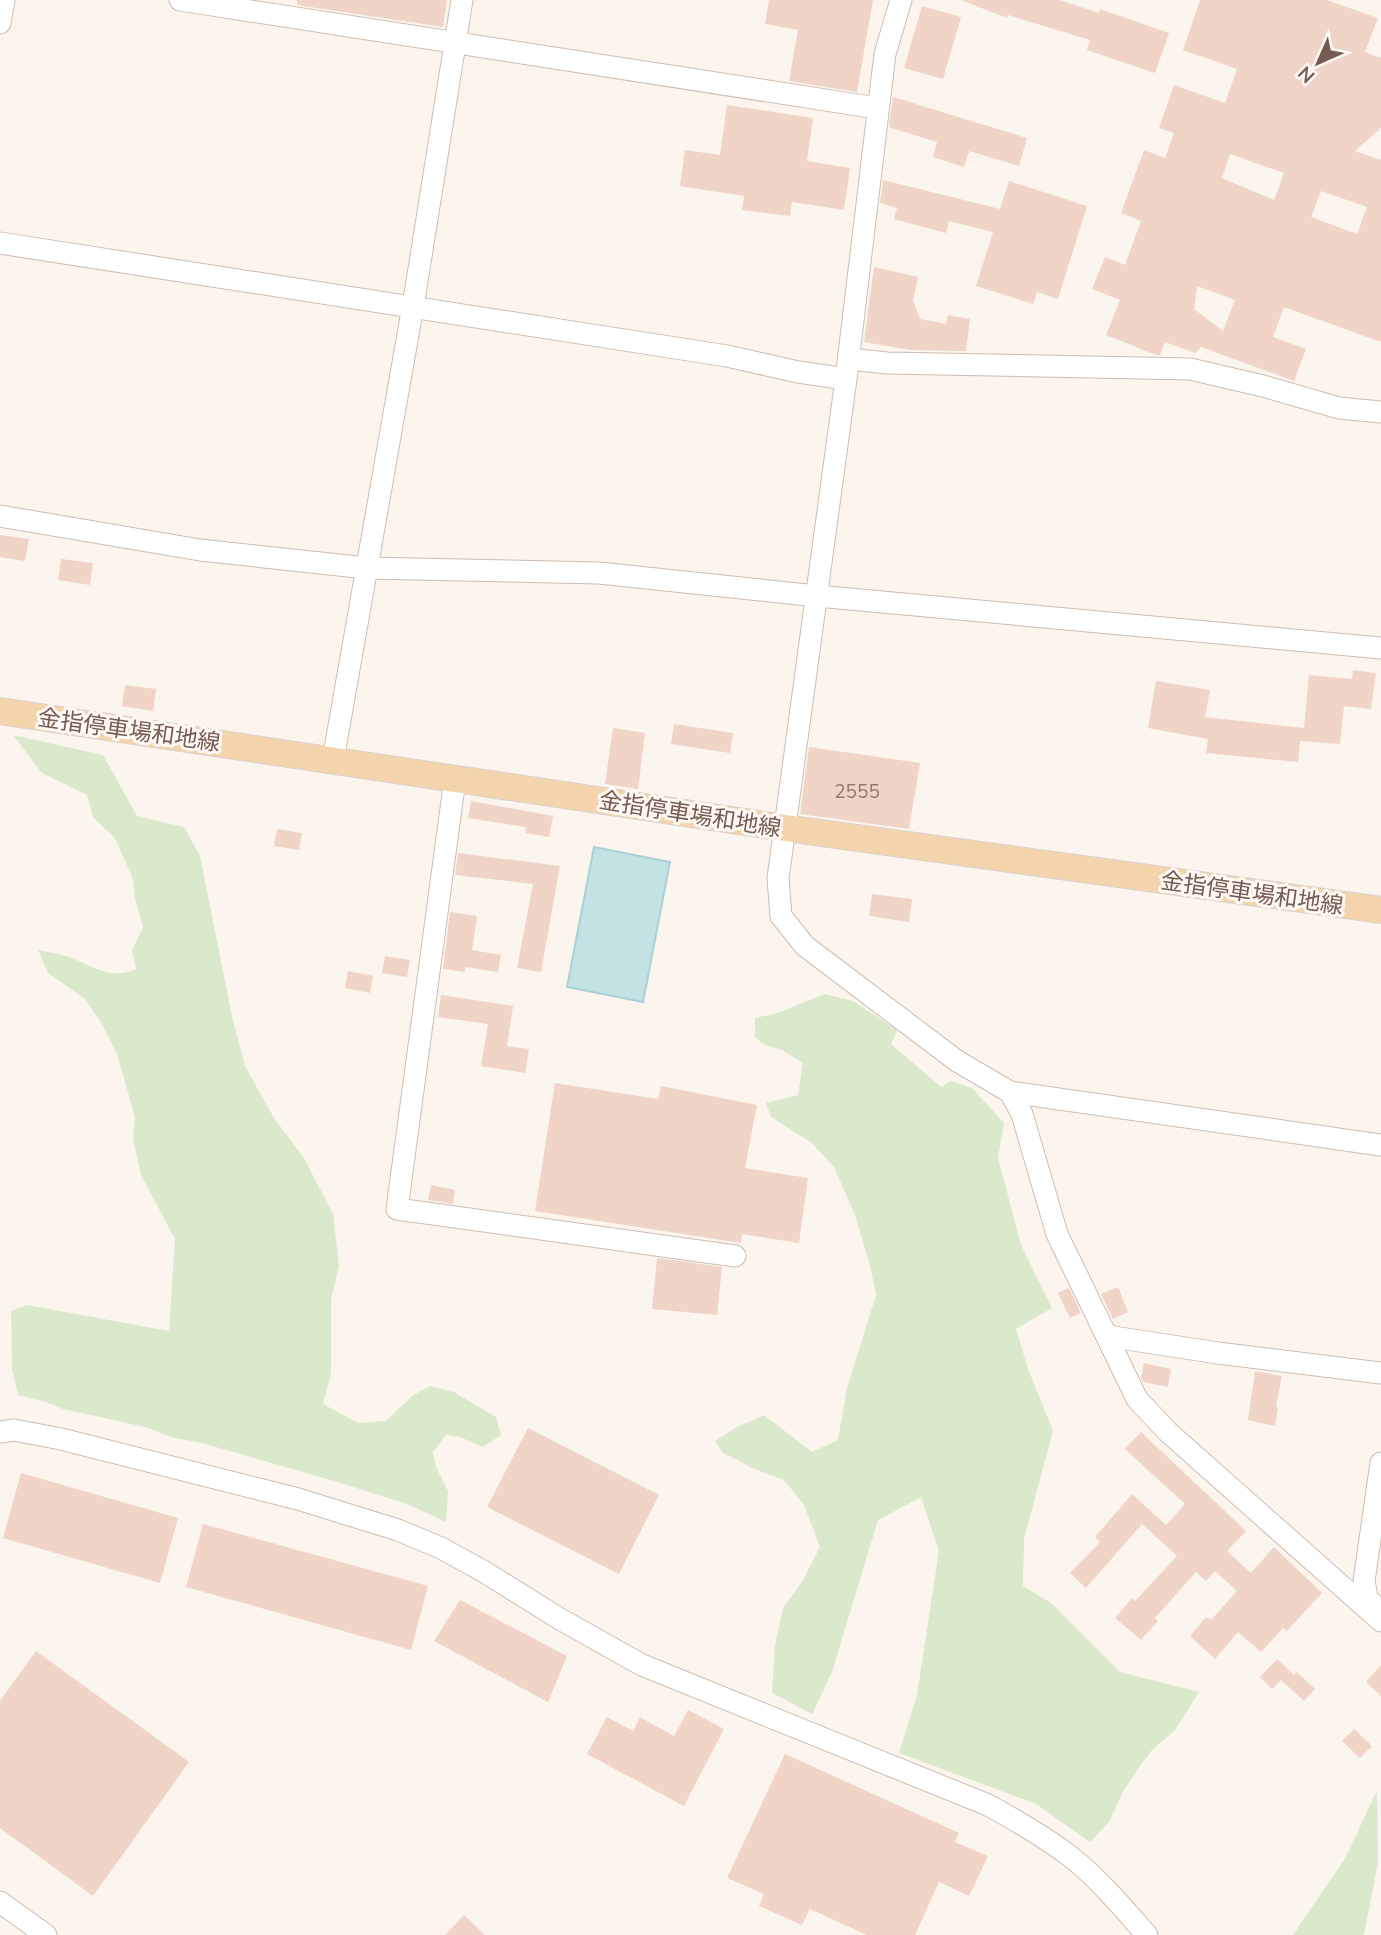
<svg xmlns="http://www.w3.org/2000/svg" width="1381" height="1935" font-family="'Nunito Sans','Noto Sans JP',sans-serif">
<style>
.green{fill:#dae9cc}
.water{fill:#c2e2e4;stroke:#aad1d5;stroke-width:2}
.building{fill:#efd4c7;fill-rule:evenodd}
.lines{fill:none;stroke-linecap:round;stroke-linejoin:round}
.minor-casing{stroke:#cdbdb3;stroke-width:23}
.major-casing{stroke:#d9d1ce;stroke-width:28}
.minor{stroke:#fff;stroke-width:21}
.major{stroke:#f3d4ac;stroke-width:26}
.labels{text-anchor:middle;stroke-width:6;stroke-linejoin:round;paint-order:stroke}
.number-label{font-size:19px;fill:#94796e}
.street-label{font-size:23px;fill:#765b51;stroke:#fef9f4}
</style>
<rect width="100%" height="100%" fill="#fbf5ed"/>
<!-- green -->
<g class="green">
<path d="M13 735 103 755 137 816 184 827 200 856 232 1016 245 1066 274 1118 304 1158 333 1214 339 1266 331 1300V1374L323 1404 358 1423 386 1421 412 1396 430 1386 454 1392 496 1417 501 1435 483 1447 460 1437 446 1435 433 1452 436 1467 448 1491 446 1522 407 1504 334 1481 202 1443 171 1437 145 1427 63 1409 43 1401 18 1395 12 1368 11 1311 27 1305 169 1331 175 1239 141 1175 133 1139 135 1117 117 1054 102 1024 85 999 48 973 38 950C47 952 57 953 66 956 90 964 111 982 136 969L132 950 143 928 135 898 133 879 115 838 93 817 87 795 42 773Z"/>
<polygon points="824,994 853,1001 897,1030 891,1044 941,1087 951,1081 972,1088 1004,1123 998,1158 1021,1245 1052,1308 1016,1329 1028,1369 1053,1431 1024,1539 1023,1586 1051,1603 1120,1672 1199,1692 1175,1730 1152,1750 1138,1769 1123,1792 1109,1822 1090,1842 1036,1804 899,1753 917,1695 939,1551 921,1497 878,1520 832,1672 812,1714 772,1693 775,1646 783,1608 802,1582 820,1547 804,1505 784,1480 752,1468 722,1452 715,1441 737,1427 764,1415 812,1452 838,1440 847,1388 876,1295 870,1265 855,1215 834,1167 812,1143 771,1117 766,1103 798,1095 803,1063 782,1050 763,1044 755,1037 755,1018 778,1013"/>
<polygon points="1377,1790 1378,1862 1364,1935 1293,1935 1346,1857"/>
</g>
<!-- water -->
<polygon class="water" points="594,847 670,862 643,1002 567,987"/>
<!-- building -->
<g class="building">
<polygon points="297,0 447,0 443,27 297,5"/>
<polygon points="769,0 873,0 857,92 789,81 798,30 765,24"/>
<polygon points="961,0 1059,0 1099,13 1100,9 1169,33 1155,73 1087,50 1090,40 1008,15 1007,18"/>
<path d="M1200 0H1327L1378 18 1365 52 1381 58V128L1355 151 1381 160V342L1284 307 1273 337 1306 349 1294 381 1201 347 1195 353 1165 342 1160 355H1156L1106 335 1120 300 1092 289 1105 257 1125 265 1141 221 1121 213 1144 150 1165 158 1174 133 1159 128 1174 85 1225 103 1237 69 1183 50ZM1230 154 1284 173 1274 200 1222 178ZM1321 191 1367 207 1357 234 1311 217ZM1197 286 1235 300 1223 331 1194 309Z"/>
<polygon points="922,6 961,17 943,79 904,68"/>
<polygon points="893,97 1027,138 1019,166 969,151 964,167 933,157 937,142 889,127"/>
<polygon points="727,105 813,118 807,161 850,168 844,210 792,202 790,216 742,210 744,196 680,186 685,150 720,155"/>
<polygon points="883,180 1000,209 1009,181 1087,206 1058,299 1037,292 1033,304 976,286 993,232 949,221 946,233 894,219 897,208 880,203"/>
<polygon points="874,267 918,277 913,301 920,319 946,324 948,315 970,319 966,351 910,350 864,342"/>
<polygon points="0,535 29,539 25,561 0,557"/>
<polygon points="61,559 93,563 90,585 58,580"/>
<polygon points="1353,670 1376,673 1371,709 1344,706 1340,744 1300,741 1298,762 1206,753 1208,739 1148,728 1156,681 1210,690 1205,717 1304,728 1309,675 1352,679"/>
<polygon points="125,685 156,689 153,711 122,706"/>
<polygon points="674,724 733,733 730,753 671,744"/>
<polygon points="613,728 645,733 638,789 605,784"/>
<polygon points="809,747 920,763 909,829 800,814"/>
<polygon points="471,801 553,816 549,837 525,833 526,827 468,818"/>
<polygon points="277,829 302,833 299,850 274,846"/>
<polygon points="458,853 560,866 541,972 517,968 533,884 455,875"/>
<polygon points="872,894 912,899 909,922 869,916"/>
<polygon points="450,912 477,916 472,950 501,955 498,972 465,967 465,972 443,969"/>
<polygon points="385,956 410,960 407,977 382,973"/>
<polygon points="348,971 373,976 370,993 345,988"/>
<polygon points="441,995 513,1006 507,1046 529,1049 525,1073 481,1066 488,1024 438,1017"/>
<polygon points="555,1083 658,1099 661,1086 757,1105 745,1168 808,1178 799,1243 742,1234 741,1243 535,1211"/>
<polygon points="431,1185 455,1190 453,1204 428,1200"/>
<polygon points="657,1258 722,1267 717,1315 652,1309"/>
<polygon points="1118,1287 1128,1312 1113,1319 1101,1294"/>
<polygon points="1069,1288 1081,1313 1070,1318 1058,1293"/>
<polygon points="1144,1363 1171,1369 1168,1387 1143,1382 1141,1378"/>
<polygon points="1255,1371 1282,1376 1276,1407 1278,1407 1275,1426 1248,1420"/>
<polygon points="528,1428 659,1495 619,1574 487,1507"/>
<polygon points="1141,1432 1246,1531 1227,1551 1251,1573 1274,1547 1322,1593 1287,1631 1283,1628 1261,1652 1238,1632 1215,1659 1190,1636 1206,1617 1211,1620 1237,1591 1215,1571 1206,1581 1196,1572 1155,1618 1158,1621 1141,1640 1115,1618 1132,1598 1135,1601 1177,1556 1142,1524 1086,1588 1070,1573 1100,1542 1095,1537 1132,1494 1166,1525 1185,1504 1125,1449"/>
<polygon points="21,1473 178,1518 160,1583 3,1538"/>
<polygon points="203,1524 428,1586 411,1650 186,1587"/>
<polygon points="460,1600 567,1656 548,1702 434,1641"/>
<polygon points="36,1651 189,1762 93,1896 0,1828 0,1701"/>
<polygon points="1277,1659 1294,1675 1297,1672 1315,1689 1304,1701 1281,1680 1272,1689 1260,1677"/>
<polygon points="1381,1665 1381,1696 1366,1682"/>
<polygon points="688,1710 724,1729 684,1806 587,1754 607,1717 633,1731 640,1717 674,1736"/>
<polygon points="1354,1729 1372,1746 1360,1758 1342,1741"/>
<polygon points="785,1754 959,1833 955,1842 988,1856 969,1896 939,1882 915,1935 867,1935 810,1909 802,1925 759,1906 764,1894 727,1878"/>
<polygon points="464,1915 485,1935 445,1935"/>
</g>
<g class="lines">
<!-- minor casing -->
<g class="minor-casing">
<g id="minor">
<polyline points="180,0 877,108"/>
<polyline points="901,0 885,54 846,379 778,878 781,916 805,946 957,1061 1010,1092 1381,1145"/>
<polyline points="0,23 4,0"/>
<polyline points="0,243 727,356 798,372 846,379"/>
<polyline points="849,359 887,363 1190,369 1263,386 1339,408 1381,412"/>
<polyline points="0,516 200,550 367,568 599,573 817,596 1381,648"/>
<polyline points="333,760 413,306 462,0"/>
<polyline points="455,779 397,1209 735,1256"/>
<polyline points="1010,1092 1022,1114 1057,1234 1137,1399 1168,1432 1381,1621"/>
<polyline points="1107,1336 1218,1353 1381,1373"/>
<path d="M0 1432 14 1430 61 1439 298 1499 398 1530 441 1548 483 1571 560 1619 642 1665 988 1805C1017 1821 1045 1837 1071 1857 1100 1880 1123 1908 1147 1935"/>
<polyline points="1372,1603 1362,1604 1367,1597 1364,1581 1381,1463"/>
<polyline points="0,1902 46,1935"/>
</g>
</g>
<!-- major casing -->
<g class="major-casing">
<polyline id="major" points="0,711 785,828 1381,910"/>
</g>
<!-- minor -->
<use href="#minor" class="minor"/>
<!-- major -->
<use href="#major" class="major"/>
</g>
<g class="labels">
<!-- number labels -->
<g class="number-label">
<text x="857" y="798">2555</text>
</g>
<!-- street labels -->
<g class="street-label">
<text transform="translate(129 730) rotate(8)" y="8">金指停車場和地線</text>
<text transform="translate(690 814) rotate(9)" y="8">金指停車場和地線</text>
<text transform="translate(1252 893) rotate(8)" y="8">金指停車場和地線</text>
</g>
</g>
<!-- north arrow -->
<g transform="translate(1318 63) rotate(225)" stroke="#fef9f4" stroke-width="5" paint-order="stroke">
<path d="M0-5L12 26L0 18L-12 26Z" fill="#765b51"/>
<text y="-10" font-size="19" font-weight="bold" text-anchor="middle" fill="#765b51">N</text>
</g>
</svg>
